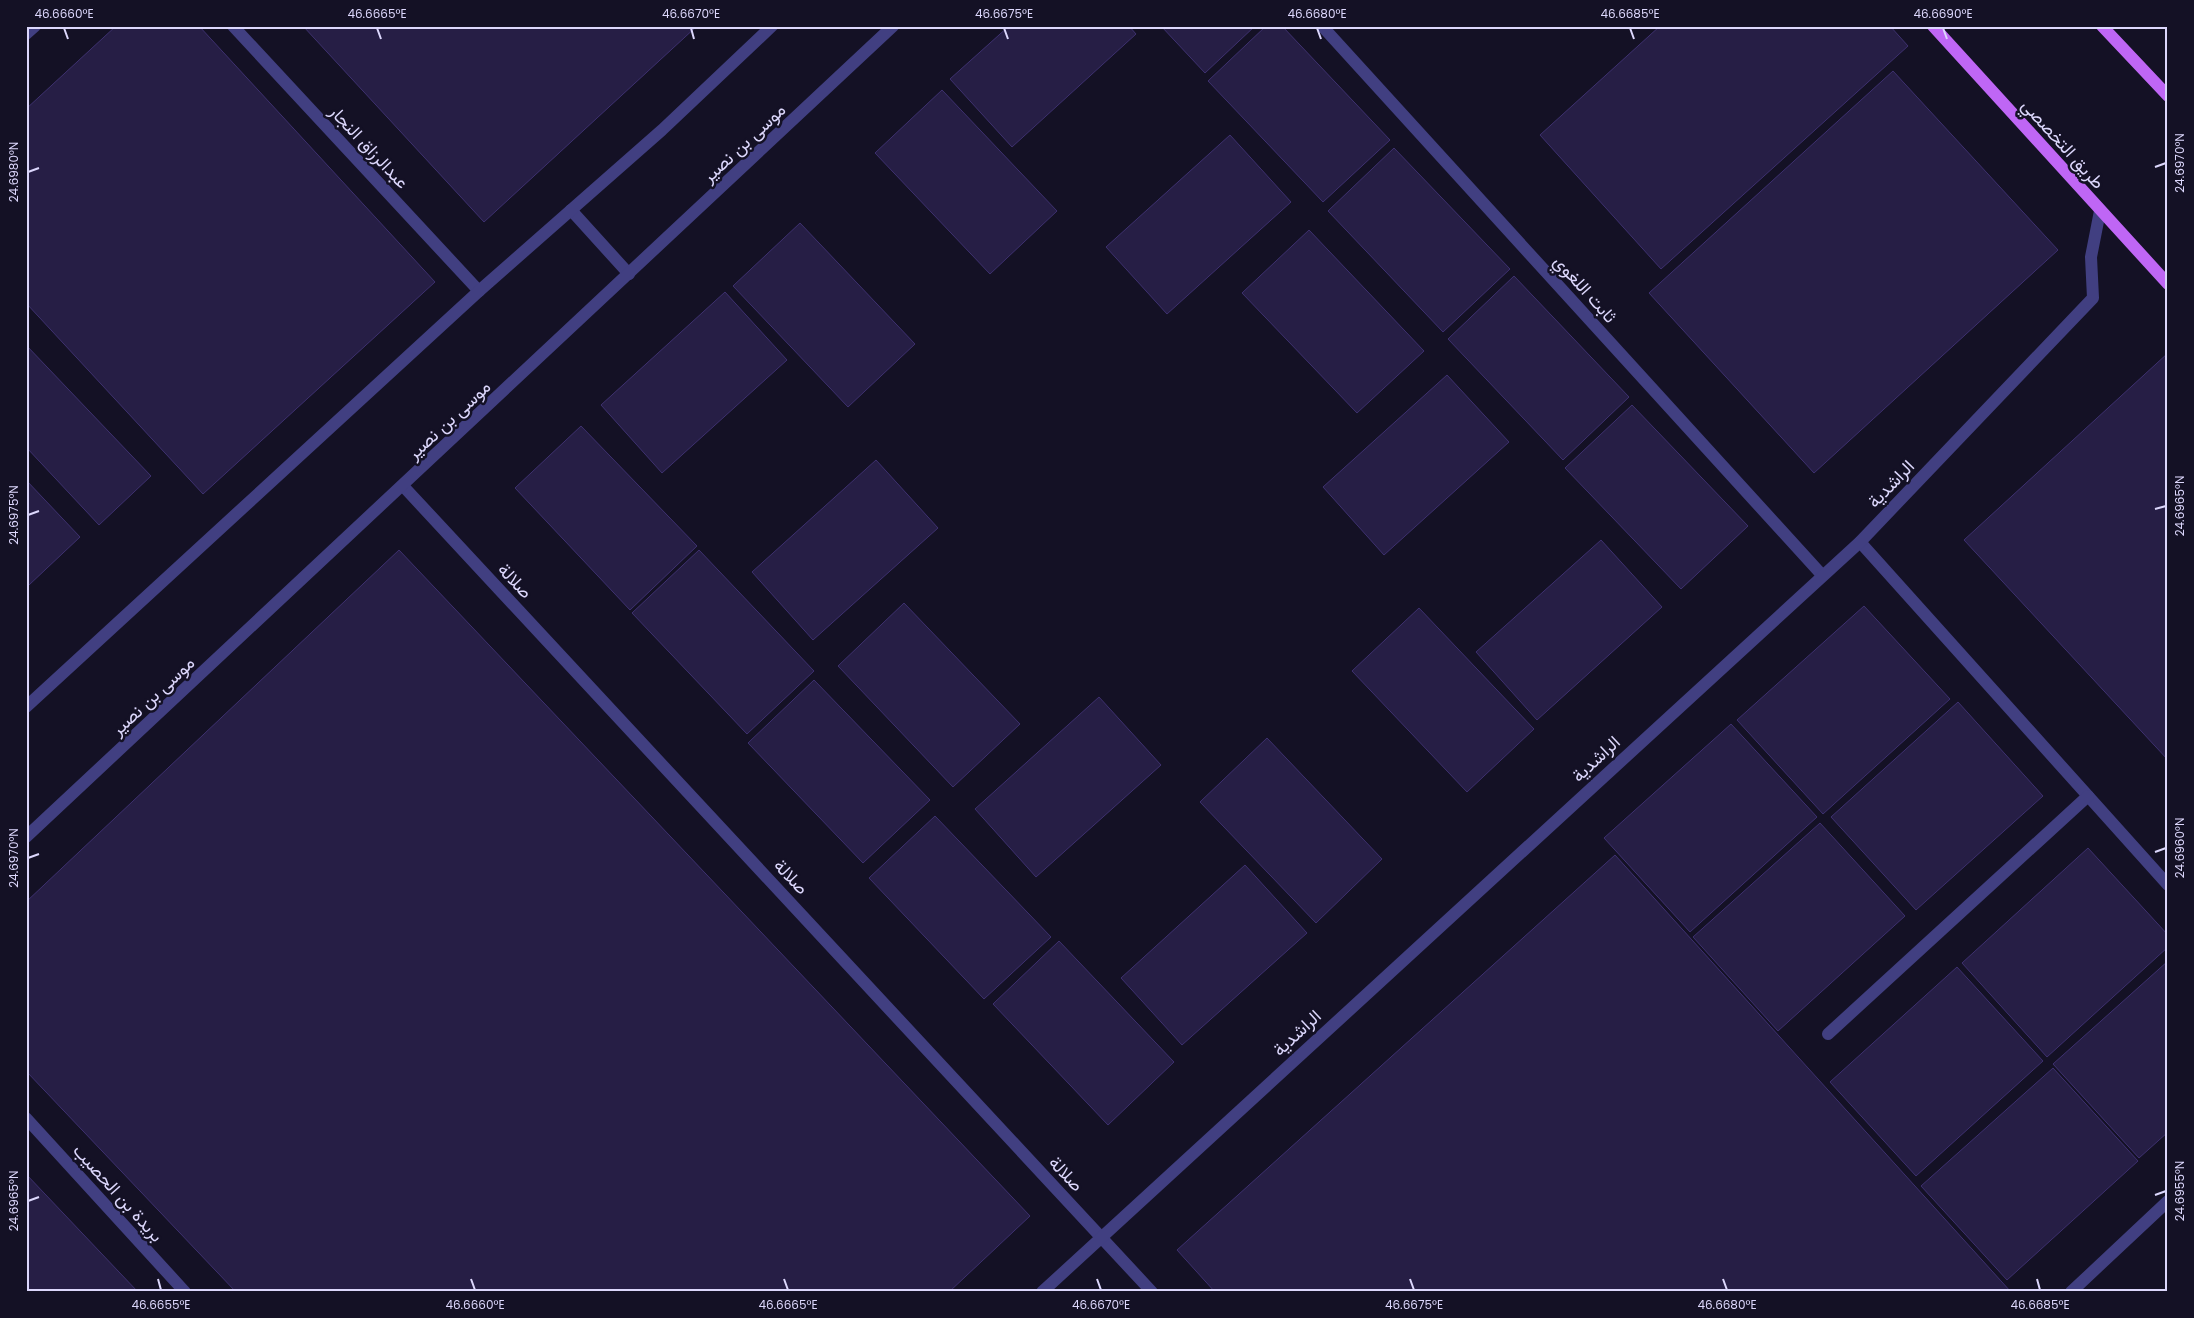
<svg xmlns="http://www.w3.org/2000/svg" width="2194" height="1318" font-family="Poppins,Vazirmatn,sans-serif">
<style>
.building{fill:#261e45;stroke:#3e316f}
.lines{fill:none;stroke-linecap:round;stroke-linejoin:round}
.minor{stroke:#413f81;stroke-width:12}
.major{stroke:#bf66f5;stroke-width:12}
.ticks{fill:none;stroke:#dcd7fc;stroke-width:2}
.labels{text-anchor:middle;stroke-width:5;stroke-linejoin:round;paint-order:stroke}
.street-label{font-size:18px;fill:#dcd7fc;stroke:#141125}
.neatline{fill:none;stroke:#dcd7fc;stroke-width:2}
.ticks-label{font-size:12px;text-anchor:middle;fill:#dcd7fc}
</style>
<rect width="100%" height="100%" fill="#141125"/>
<!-- building -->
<g class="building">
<polygon points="116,26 199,26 435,282 203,494 26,303 26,109"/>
<polygon points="303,26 697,26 484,222"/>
<polygon points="1009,26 1129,26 1136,34 1012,147 950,79"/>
<polygon points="1161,26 1255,26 1205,73"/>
<polygon points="1266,26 1282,26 1390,140 1323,202 1208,81"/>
<polygon points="1660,26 1890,26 1908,46 1661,269 1540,135"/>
<polygon points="1893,71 2058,250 1814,473 1649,293"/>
<polygon points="942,90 1057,211 990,274 875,153"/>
<polygon points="1230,135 1291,202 1167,314 1106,247"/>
<polygon points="1394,148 1510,269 1443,332 1328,211"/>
<polygon points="800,223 915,344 848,407 733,286"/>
<polygon points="1309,230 1424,351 1357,413 1242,293"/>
<polygon points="1514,276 1629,397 1563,460 1448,339"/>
<polygon points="725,292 787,360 662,473 601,405"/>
<polygon points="26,345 151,476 99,525 26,447"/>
<polygon points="2168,353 2168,760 1964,540"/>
<polygon points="1447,375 1509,442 1384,555 1323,487"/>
<polygon points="1632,405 1748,526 1681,589 1565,468"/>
<polygon points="581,426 697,546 630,610 515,488"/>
<polygon points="876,460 938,528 813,640 752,572"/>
<polygon points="26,480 80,537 29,585 26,582"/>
<polygon points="1601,540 1662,607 1537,720 1476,652"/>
<polygon points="399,550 1030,1216 949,1292 236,1292 26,1071 26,902"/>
<polygon points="699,550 814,671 747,734 632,613"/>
<polygon points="904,603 1020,724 953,787 838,666"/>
<polygon points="1864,606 1950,699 1823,814 1737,720"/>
<polygon points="1419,608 1534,729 1467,792 1352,671"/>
<polygon points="814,680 930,800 863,863 748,743"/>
<polygon points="1099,697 1161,765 1036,877 975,809"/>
<polygon points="1958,702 2043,796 1916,910 1831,817"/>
<polygon points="1731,724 1817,817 1690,932 1604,838"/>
<polygon points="1267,738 1382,859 1316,923 1200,802"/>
<polygon points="935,816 1051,937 984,999 869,878"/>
<polygon points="1820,823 1905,916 1778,1031 1693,937"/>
<polygon points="2088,848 2168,935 2168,947 2047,1057 1962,963"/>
<polygon points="1615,855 2011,1292 1215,1292 1177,1250"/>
<polygon points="1245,865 1307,933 1182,1045 1121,978"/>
<polygon points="1059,941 1174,1062 1108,1125 993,1004"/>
<polygon points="2168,961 2168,1132 2139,1158 2053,1064"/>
<polygon points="1957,967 2043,1061 1916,1176 1830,1082"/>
<polygon points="2053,1068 2138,1161 2007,1280 1921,1186"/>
<polygon points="26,1174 138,1292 26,1292"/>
</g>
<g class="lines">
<!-- minor -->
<g class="minor">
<polyline points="233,26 479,291"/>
<polyline points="1322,26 1822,575"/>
<polyline points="26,34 35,26"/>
<polyline points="571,210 629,274"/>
<polyline points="404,487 1152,1292"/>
<polyline points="1860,542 2168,885"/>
<polyline points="26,707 479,291 662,130 772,26"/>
<polyline points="26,837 893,26"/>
<polyline points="1828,1034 2088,796"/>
<polyline points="26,1118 185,1292"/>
<polyline points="1042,1292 1860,542 2093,298 2091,257 2100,211"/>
<polyline points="2071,1292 2168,1201"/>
</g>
<!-- major -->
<g class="major">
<polyline points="1933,26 2168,284"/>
<polyline points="2102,26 2168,96"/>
</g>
</g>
<!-- ticks -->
<path class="ticks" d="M64 28 68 39M377 28 381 39M691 28 694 39M1004 28 1008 39M1317 28 1321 39M1630 28 1634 39M1943 28 1947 39M2155 167 2166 163M28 172 39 168M2155 509 2166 506M28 515 39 511M2155 852 2166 848M28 858 39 854M2155 1195 2166 1191M28 1201 39 1197M158 1279 161 1290M471 1279 475 1290M784 1279 788 1290M1097 1279 1101 1290M1410 1279 1414 1290M1723 1279 1727 1290M2037 1279 2040 1290"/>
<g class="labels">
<!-- street labels -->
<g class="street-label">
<text transform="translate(744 143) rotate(-43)" y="6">موسى بن نصير</text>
<text transform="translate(2063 144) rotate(48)" y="6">طريق التخصصي</text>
<text transform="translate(369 147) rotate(47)" y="6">عبدالرزاق النجار</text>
<text transform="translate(1585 289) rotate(48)" y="6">ثابت اللغوي</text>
<text transform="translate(449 420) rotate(-43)" y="6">موسى بن نصير</text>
<text transform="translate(1891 484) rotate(-46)" y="6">الراشدية</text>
<text transform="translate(515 581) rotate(47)" y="6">صلالة</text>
<text transform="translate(153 696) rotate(-43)" y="6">موسى بن نصير</text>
<text transform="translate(1596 759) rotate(-43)" y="6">الراشدية</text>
<text transform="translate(791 877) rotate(47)" y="6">صلالة</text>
<text transform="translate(1297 1033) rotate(-43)" y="6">الراشدية</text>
<text transform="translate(1066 1174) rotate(47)" y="6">صلالة</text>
<text transform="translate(118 1193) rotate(48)" y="6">بريدة بن الحصيب</text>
</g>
</g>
<!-- border -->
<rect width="2194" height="1318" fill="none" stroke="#141125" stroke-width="55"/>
<rect x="28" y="28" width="2138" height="1262" class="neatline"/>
<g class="ticks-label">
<text x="64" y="18">46.6660°E</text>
<text x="377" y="18">46.6665°E</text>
<text x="691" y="18">46.6670°E</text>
<text x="1004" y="18">46.6675°E</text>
<text x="1317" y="18">46.6680°E</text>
<text x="1630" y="18">46.6685°E</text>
<text x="1943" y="18">46.6690°E</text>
<text transform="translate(2180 163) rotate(-90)" y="4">24.6970°N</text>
<text transform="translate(14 172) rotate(-90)" y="4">24.6980°N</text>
<text transform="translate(2180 506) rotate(-90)" y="4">24.6965°N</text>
<text transform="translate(14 515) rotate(-90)" y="4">24.6975°N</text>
<text transform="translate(2180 848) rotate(-90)" y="4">24.6960°N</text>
<text transform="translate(14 858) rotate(-90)" y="4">24.6970°N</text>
<text transform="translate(2180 1191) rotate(-90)" y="4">24.6955°N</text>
<text transform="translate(14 1201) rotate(-90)" y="4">24.6965°N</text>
<text x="161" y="1309">46.6655°E</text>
<text x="475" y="1309">46.6660°E</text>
<text x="788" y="1309">46.6665°E</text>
<text x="1101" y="1309">46.6670°E</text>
<text x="1414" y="1309">46.6675°E</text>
<text x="1727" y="1309">46.6680°E</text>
<text x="2040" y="1309">46.6685°E</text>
</g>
</svg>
